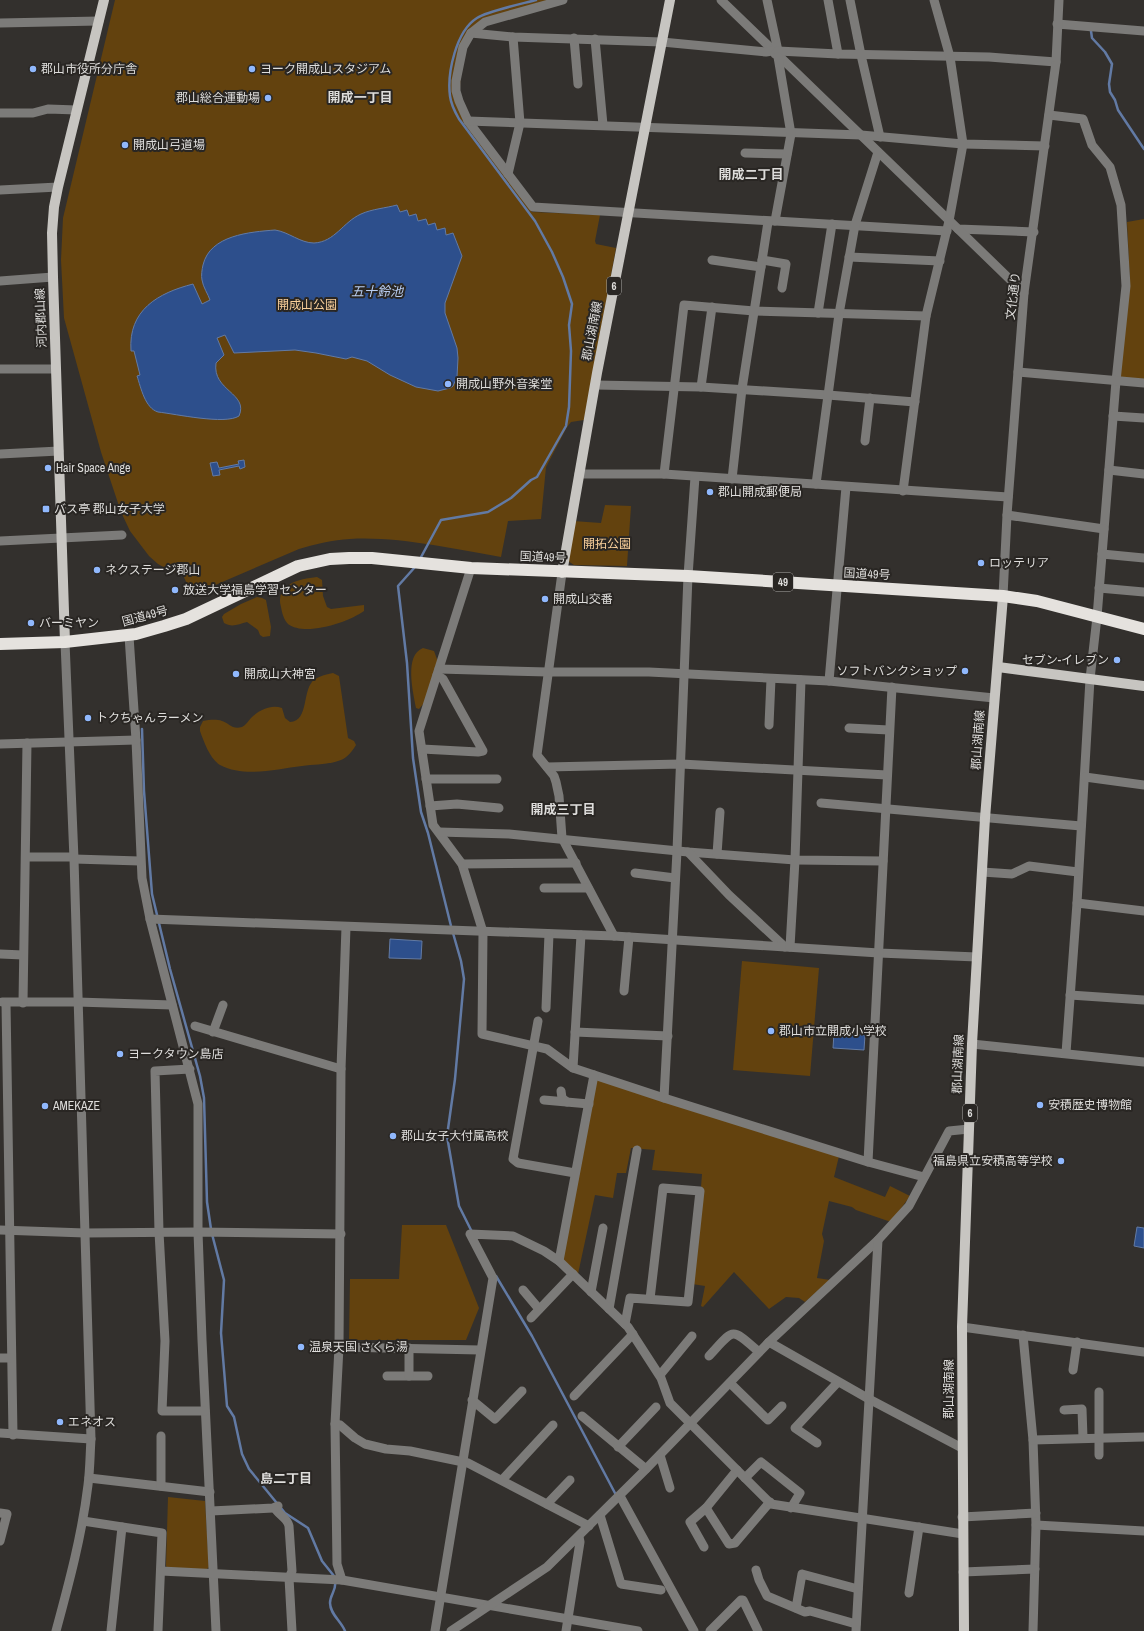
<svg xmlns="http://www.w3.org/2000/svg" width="1144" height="1631" font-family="'Archivo Narrow','Noto Sans JP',sans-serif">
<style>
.green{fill:#63420e}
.water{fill:#2d4f8c;stroke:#627aa4}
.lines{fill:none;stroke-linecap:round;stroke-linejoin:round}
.stream{stroke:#627aa4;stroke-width:2.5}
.minor{stroke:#7c7b79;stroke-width:9}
.major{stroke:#c7c5c1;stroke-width:10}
.highway{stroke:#e5e2de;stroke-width:12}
.poi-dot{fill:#90b8fd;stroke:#292623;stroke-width:1.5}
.labels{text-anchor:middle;stroke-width:4;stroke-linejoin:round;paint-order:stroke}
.shield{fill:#292623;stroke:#a8a6a4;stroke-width:1}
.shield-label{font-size:11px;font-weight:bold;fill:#dedddb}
.poi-label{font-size:12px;fill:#dedddb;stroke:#292623;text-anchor:start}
.street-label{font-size:12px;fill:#dedddb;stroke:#292623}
.park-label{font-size:12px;fill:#f9cf9a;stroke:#292623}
.neighbourhood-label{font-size:13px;font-weight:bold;fill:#dedddb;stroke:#292623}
.water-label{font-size:13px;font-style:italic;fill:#b8cdf1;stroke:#292623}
</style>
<rect width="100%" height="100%" fill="#33302d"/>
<!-- green -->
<g class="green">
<path d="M115 0H552L481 20 462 43 459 110 532 212 600 215 595 241 596 244 616 248 584 420 571 422 567 427 546 467 541 519 508 521 501 557C454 549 397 536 350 539 333 540 315 544 299 549L192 595 183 575 172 572 158 564 149 556 130 531 121 512 101 452 64 318 61 260 63 218Z"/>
<polygon points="1144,219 1144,380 1120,378 1130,282 1127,222"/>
<polygon points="605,505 631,506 627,566 574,565 568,561 573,521 601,523"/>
<path d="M317 577 322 580 323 596 327 607 331 609 364 605V611C349 622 305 637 288 624 284 620 282 613 281 607 275 584 299 579 317 577Z"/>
<path d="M257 597 262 598 266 600 271 627 270 636 263 637 260 635 258 630 247 622C239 624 232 628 224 623L222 617 224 614 241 604Z"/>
<path d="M423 648 434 651 438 662 424 703 419 709 416 708C413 692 404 655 423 648Z"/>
<path d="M333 673 339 676 348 738 354 741 356 745C353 750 347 758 341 760 328 765 315 764 302 766 276 769 245 778 220 765 210 759 204 742 200 731V727L203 721C209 720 216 719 222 721 229 723 232 730 242 727 246 725 248 721 251 718 259 710 271 704 282 708L285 718 290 722C310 721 301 689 315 679 320 676 327 674 333 673Z"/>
<polygon points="742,961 819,968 810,1076 733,1070"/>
<polygon points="599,1079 839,1156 834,1177 885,1197 890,1186 910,1196 891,1222 856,1210 852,1207 829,1201 822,1234 824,1241 817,1278 830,1280 805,1302 799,1298 786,1297 769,1309 734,1272 703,1307 701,1306 705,1286 692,1284 703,1188 701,1187 702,1174 652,1170 655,1150 631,1148 626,1173 617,1173 613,1198 595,1195 578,1274 562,1258 596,1080"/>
<polygon points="402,1225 446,1225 479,1308 466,1340 349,1340 350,1279 399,1279"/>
<polygon points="168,1497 205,1501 209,1567 206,1570 168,1568 166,1566"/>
</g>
<!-- water -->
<g class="water">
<path d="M397 205 400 212 407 210 409 216 416 214 418 221 426 219 428 225 435 223 437 230 445 228 446 235 453 233 462 256 445 303V313L457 348 458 358 457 377 453 386 450 388 438 391 416 387 390 375 367 361 352 357 346 359 316 353 295 350 234 353 225 335 217 338 224 355 216 363C212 391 249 393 239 416 225 425 176 414 158 412 145 408 141 388 137 376L140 375 134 351H131C128 310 158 293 193 284L202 304 210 300C208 294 203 287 202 280 201 276 202 269 203 265 210 235 250 232 275 230 289 232 300 243 314 243 335 242 343 222 361 214 372 209 386 208 397 205Z"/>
<polygon points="244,460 245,467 240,469 239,466 219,470 220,475 213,476 210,463 217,462 219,468 239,464 238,461"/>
<polygon points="390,939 422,941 421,959 389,958"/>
<polygon points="834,1033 865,1035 864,1050 833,1048"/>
<polygon points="1137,1227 1144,1228 1144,1248 1134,1246"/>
</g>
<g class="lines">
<!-- stream -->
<g class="stream">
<polyline points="1091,31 1092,38 1105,52 1112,64 1109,84 1110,92 1115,100 1118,110 1144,149"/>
<path d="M420 559 441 520 488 512 511 498 531 480 537 477 566 426 569 407 571 351 569 325 572 304 563 277 552 252 535 221 459 119C455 112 451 105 450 96 447 73 456 31 477 18 488 11 521 4 536 0"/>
<polyline points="415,567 398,586 407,663 413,758 421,812 428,833 451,926 461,961 464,979 455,1079 447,1136 459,1206 472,1232"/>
<polyline points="142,729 144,791 152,894 170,969 200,1076 204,1098 207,1202 211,1229"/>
<polyline points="212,1234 224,1280 221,1333 227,1406 234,1417 242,1454 249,1469 285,1513 308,1528 322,1561 334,1576"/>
<polyline points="496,1276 532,1336 616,1495"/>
<path d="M335 1581C337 1590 330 1594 330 1603 330 1614 341 1621 345 1631"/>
</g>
<!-- minor -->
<g class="minor">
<polyline points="563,0 485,22 471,33 463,47 456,81 456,91 459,101 468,121 533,207 947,231"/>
<polyline points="721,0 958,229 1034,232"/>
<polyline points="767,0 778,51"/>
<polyline points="828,0 838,54"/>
<polyline points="850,0 861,55 880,137"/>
<polyline points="0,23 99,21"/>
<polyline points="1057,24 1144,31"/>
<polyline points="471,33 513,37 662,42 766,52 772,51"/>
<polyline points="574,38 578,84"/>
<polyline points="595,39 603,125"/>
<polyline points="775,54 778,51 838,54 989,57 1056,62"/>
<polyline points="0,113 33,113 48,109 77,110"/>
<polyline points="1049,115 1083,119 1092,145 1110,167 1121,205 1126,286 1116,381 1097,617 1090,679 1077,903 1066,1053"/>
<polyline points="468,121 861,135 963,144 1045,146"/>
<polyline points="745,153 787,154"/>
<polyline points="508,174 520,123 513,37"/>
<polyline points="0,190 58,187"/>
<polyline points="775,221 791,134 778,57"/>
<polyline points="958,229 1024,293"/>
<polyline points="849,257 940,261"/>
<polyline points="712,260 761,267"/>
<polyline points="762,260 786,264 782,288"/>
<polyline points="0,281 53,277"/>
<polyline points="818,313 832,224"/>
<polyline points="0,369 56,369"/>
<polyline points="1018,372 1144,383"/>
<polyline points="595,385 701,387 828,395 915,402"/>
<polyline points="701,387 712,307"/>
<polyline points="1113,416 1144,418"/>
<polyline points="865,441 870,398"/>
<polyline points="0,454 59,451"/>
<polyline points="1109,470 1144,474"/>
<polyline points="579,474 664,474 1008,497"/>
<polyline points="664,474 684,305 754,311 926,316"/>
<polyline points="732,479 742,389 768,222"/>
<polyline points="816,484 839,314 855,225 878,152"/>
<polyline points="903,491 926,316 949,221 963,144 950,57 934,0"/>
<polyline points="1007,515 1104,529"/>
<polyline points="0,541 122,535"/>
<polyline points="1102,554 1144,558"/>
<polyline points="471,568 419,731 433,825 462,864 483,932 482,1034 547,1049 573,1068 664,1098 868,1162 924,1177"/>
<polyline points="562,573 537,755 554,776 556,782 559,796 562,838 614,936"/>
<polyline points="1099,588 1144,592"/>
<polyline points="1003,596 1007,515 1024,293 1056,62 1059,0"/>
<polyline points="129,636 136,740 142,878 150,919 198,1104 198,1232 202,1340 216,1631"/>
<polyline points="439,669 548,672 649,672 829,681 994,698"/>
<polyline points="829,681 846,487"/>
<polyline points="769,725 771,679"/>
<polyline points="849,728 889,730"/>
<polyline points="0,744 136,740"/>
<polyline points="422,749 478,752 483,751 443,679 437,675"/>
<polyline points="547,767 681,764 887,775"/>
<polyline points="1085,777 1144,785"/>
<polyline points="426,779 497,779"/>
<polyline points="821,803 1081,826"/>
<polyline points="430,806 457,804 499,808"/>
<polyline points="439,832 509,834 688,852 795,860 883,861"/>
<polyline points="688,852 729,895 785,947"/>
<polyline points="717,854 720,812"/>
<polyline points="26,857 74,857"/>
<polyline points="74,859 140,861"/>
<polyline points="462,864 576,863"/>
<polyline points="982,872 1012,874 1029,866 1078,872"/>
<polyline points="635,873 675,878"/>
<polyline points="544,888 588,888"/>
<polyline points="1077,903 1144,911"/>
<polyline points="150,919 614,936 879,953 977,957"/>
<polyline points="790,947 795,860 801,680"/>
<polyline points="0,954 23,955"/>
<polyline points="624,991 629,937"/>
<polyline points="1070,995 1144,1000"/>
<polyline points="2,1002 77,1002 172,1005"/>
<polyline points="6,1003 13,1435"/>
<polyline points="23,1003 27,743"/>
<polyline points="546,1008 549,934"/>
<polyline points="538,1021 513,1159 518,1163 575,1173"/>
<polyline points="195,1026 341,1069"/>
<polyline points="213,1032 223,1005"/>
<polyline points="575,1032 668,1036"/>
<polyline points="972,1044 1144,1062"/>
<polyline points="573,1068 581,935"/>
<polyline points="190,1069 155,1071 159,1232 165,1341 162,1411 205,1411"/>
<polyline points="561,1091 562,1098 567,1102"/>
<polyline points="664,1098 677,851 688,576 695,477"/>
<polyline points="544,1100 589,1104"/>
<polyline points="868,1162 892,687"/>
<polyline points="0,1230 85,1233 198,1232 341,1234"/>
<polyline points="559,1261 594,1075"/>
<polyline points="523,1290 539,1309"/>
<polyline points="591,1292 603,1228"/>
<polyline points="609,1309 637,1150"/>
<polyline points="531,1318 573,1274"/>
<polyline points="625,1324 630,1298 688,1302 700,1191 663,1188 650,1299"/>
<polyline points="962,1327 1144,1352"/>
<polyline points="1023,1335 1033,1440 1036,1525 1033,1631"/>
<polyline points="769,1342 869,1399 962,1448"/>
<polyline points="339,1347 480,1350"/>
<path d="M709 1356C735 1328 730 1327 759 1352"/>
<polyline points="0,1358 11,1358"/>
<polyline points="1073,1370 1077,1342"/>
<polyline points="660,1375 692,1336"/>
<polyline points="387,1376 428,1376"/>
<polyline points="409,1376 409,1348"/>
<polyline points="730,1383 768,1420 782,1406"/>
<polyline points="1099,1392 1099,1455"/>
<polyline points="574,1396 633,1334"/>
<polyline points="472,1400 495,1419 522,1391"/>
<polyline points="1064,1410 1082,1409 1083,1438"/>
<polyline points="582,1416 646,1469"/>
<polyline points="335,1424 340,1425 355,1438 365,1444 386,1449 410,1451 468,1463 589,1526"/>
<polyline points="0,1433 91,1439"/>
<polyline points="1033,1440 1144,1437"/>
<polyline points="817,1443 795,1428 838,1382"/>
<polyline points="618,1447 656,1407"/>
<polyline points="660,1455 670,1488"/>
<polyline points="89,1478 210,1492"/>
<polyline points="745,1478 761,1462 800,1493 791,1508"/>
<polyline points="502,1480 553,1425"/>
<polyline points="161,1486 161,1436"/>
<polyline points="620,1496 694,1631"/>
<polyline points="547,1504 570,1480"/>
<path d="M275 1508C278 1515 287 1517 289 1526L292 1571 289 1578 292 1631"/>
<polyline points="706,1508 729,1544 735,1543 770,1502"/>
<polyline points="211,1511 273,1508 278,1506"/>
<polyline points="0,1513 7,1514 0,1541"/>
<polyline points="600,1515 621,1584 661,1590"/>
<polyline points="962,1517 1036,1513"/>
<polyline points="83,1521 162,1533 158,1631"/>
<polyline points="1036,1525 1144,1531"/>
<polyline points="704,1547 690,1522 706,1508 737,1470"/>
<polyline points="756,1570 759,1580 767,1596 805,1612 810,1611 856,1624"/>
<polyline points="161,1571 342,1580 638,1631"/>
<polyline points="963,1572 1035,1569"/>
<polyline points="342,1580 337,1564 335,1424 339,1347 341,1069 346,927"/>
<polyline points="909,1593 919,1527"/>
<polyline points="796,1608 802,1574 858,1589"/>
<path d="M56 1631C69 1583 82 1535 88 1485 90 1470 90 1454 91 1439L74 859 65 642"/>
<polyline points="111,1631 122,1527"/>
<polyline points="435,1631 493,1278 470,1234 513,1236 544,1251 559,1261 628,1327 661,1378 670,1403 771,1504 963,1534"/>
<polyline points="451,1631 547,1567 646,1469 769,1342 878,1240 909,1206 949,1131 969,1129"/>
<polyline points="566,1631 580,1542 579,1537"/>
<polyline points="710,1631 741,1600 743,1600 758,1631"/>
<polyline points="856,1631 878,1240"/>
</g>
<!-- major -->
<g class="major">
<polyline points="562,573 597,373 670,0"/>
<polyline points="65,642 53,277 52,233 54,207 58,187 104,0"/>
<polyline points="998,667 1144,686"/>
<polyline points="964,1631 962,1327 972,1044 985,818 1003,596"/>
</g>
<!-- highway -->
<polyline class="highway" points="0,644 65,642 136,634 164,626 186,619 298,566 330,559 349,558 372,558 471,568 688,576 1003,596 1037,601 1144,629"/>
</g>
<!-- markers -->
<g class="poi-dot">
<circle cx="33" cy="69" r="4"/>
<circle cx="252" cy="69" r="4"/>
<circle cx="268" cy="98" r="4"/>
<circle cx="125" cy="145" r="4"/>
<circle cx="448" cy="384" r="4"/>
<circle cx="48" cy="468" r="4"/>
<circle cx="710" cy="492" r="4"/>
<rect x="42" y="505" width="8" height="8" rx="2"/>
<circle cx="981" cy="563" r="4"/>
<circle cx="97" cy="570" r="4"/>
<circle cx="175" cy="590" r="4"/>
<circle cx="545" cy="599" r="4"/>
<circle cx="31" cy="623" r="4"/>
<circle cx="1117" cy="660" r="4"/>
<circle cx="965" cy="671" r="4"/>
<circle cx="236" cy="674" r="4"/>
<circle cx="88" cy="718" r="4"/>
<circle cx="771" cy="1031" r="4"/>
<circle cx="120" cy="1054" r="4"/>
<circle cx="1040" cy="1105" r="4"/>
<circle cx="45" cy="1106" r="4"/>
<circle cx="393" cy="1136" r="4"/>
<circle cx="1061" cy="1161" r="4"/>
<circle cx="301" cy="1347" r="4"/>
<circle cx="60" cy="1422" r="4"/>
</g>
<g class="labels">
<!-- shield labels -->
<g class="shield">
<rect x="607" y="277" width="14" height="18" rx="3"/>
<rect x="773" y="573" width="20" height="18" rx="3"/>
<rect x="963" y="1104" width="14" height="18" rx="3"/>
</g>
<g class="shield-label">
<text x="614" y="290">6</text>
<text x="783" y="586">49</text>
<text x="970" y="1117">6</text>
</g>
<!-- poi labels -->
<g class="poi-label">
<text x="41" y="73">郡山市役所分庁舎</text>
<text x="260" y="73">ヨーク開成山スタジアム</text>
<text x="260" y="102" text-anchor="end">郡山総合運動場</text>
<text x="133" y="149">開成山弓道場</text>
<text x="456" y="388">開成山野外音楽堂</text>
<text x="56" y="472">Hair Space Ange</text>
<text x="718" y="496">郡山開成郵便局</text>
<text x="54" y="513">バス亭 郡山女子大学</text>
<text x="989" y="567">ロッテリア</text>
<text x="105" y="574">ネクステージ郡山</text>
<text x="183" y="594">放送大学福島学習センター</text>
<text x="553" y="603">開成山交番</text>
<text x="39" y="627">バーミヤン</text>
<text x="1109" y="664" text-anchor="end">セブン-イレブン</text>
<text x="957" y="675" text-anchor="end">ソフトバンクショップ</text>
<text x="244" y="678">開成山大神宮</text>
<text x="96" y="722">トクちゃんラーメン</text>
<text x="779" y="1035">郡山市立開成小学校</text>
<text x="128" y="1058">ヨークタウン島店</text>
<text x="1048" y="1109">安積歴史博物館</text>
<text x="53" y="1110">AMEKAZE</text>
<text x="401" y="1140">郡山女子大付属高校</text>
<text x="1053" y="1165" text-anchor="end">福島県立安積高等学校</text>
<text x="309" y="1351">温泉天国 さくら湯</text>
<text x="68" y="1426">エネオス</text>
</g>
<!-- street labels -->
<g class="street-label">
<text transform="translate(1013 296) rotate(-83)" y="4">文化通り</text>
<text transform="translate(41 318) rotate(-92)" y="4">河内郡山線</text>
<text transform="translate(592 331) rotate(-79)" y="4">郡山湖南線</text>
<text transform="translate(543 557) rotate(2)" y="4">国道49号</text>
<text transform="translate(867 574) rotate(3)" y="4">国道49号</text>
<text transform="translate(145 616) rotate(-15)" y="4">国道49号</text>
<text transform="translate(978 740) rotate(-86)" y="4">郡山湖南線</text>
<text transform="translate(958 1064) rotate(-88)" y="4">郡山湖南線</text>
<text transform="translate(949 1389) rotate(-90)" y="4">郡山湖南線</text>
</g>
<!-- park labels -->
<g class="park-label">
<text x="307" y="309">開成山公園</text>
<text x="607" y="548">開拓公園</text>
</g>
<!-- neighbourhood labels -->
<g class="neighbourhood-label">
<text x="360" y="102">開成一丁目</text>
<text x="751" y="179">開成二丁目</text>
<text x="563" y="814">開成三丁目</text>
<text x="286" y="1483">島二丁目</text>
</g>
<!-- water labels -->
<g class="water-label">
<text x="377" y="296">五十鈴池</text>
</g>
</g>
</svg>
